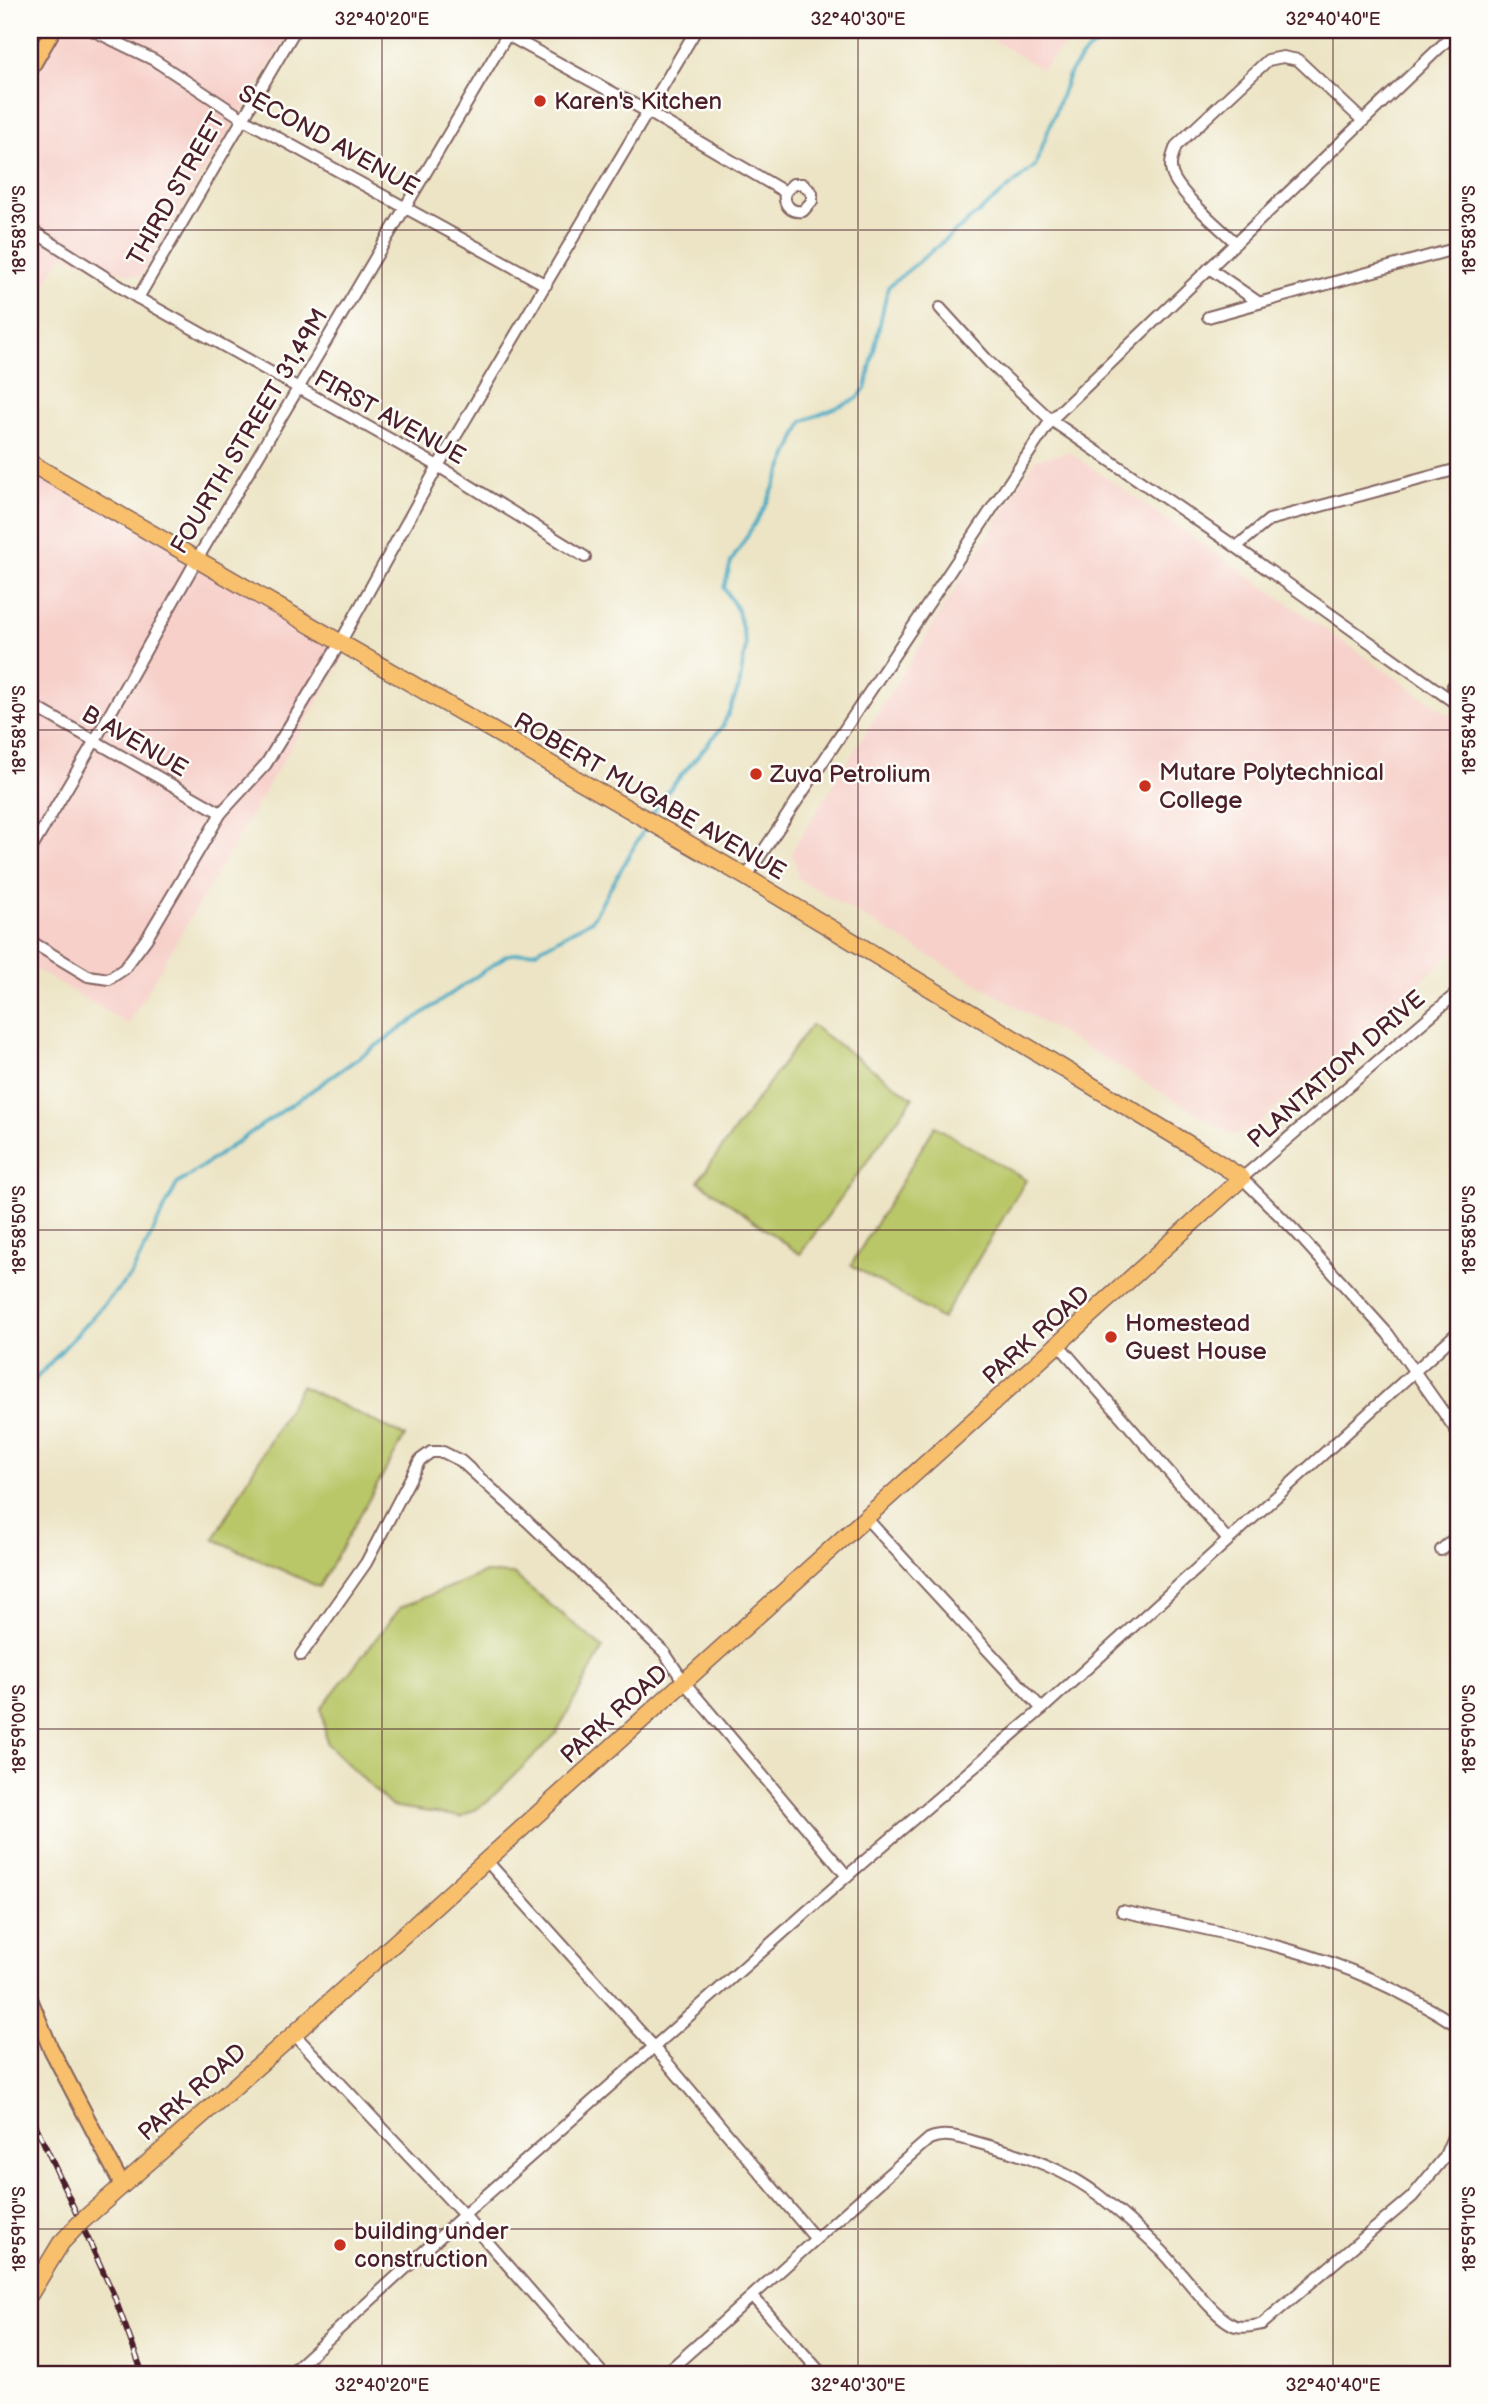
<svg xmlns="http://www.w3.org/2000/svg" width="1488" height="2404" font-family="'Balsamiq Sans',sans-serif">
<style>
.built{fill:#f7d0ca}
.green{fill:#bac769;stroke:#82734a;stroke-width:2}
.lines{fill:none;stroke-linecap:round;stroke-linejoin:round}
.stream{stroke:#43a9c3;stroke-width:3.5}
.minor-casing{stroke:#836461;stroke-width:14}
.major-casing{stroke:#836461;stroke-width:18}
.highway-casing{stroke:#836461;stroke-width:19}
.minor{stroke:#fff;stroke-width:10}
.major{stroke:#f8bf6c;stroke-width:14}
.highway{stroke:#f8bf6c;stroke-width:16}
.rail-casing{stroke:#4a1f2b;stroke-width:6}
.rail{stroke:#fdfcf7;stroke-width:3.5;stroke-dasharray:10;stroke-linecap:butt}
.highway-bridge-casing{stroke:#836461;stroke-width:19;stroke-linecap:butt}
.highway-bridge{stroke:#f8bf6c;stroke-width:16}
.ticks{fill:none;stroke:#4a1f2b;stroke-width:2;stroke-opacity:0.45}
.poi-dot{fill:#c8321e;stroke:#fdfcf7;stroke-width:2.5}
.labels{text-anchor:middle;stroke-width:5;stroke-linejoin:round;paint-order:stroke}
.poi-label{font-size:24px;fill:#4a1f2b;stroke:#fdfcf7;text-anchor:start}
.street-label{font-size:24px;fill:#4a1f2b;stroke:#fdfcf7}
.neatline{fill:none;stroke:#4a1f2b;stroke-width:2.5}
.ticks-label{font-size:18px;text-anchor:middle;fill:#4a1f2b}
</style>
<rect width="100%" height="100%" fill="#fdfcf7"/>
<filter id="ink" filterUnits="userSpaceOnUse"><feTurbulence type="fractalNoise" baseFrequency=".0143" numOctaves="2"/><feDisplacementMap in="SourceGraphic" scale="14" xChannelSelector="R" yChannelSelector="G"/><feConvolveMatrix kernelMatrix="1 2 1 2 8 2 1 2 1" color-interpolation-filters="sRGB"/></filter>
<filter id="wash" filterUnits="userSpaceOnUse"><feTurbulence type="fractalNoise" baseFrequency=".00686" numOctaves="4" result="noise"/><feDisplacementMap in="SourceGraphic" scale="28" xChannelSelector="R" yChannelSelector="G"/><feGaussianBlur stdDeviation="1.57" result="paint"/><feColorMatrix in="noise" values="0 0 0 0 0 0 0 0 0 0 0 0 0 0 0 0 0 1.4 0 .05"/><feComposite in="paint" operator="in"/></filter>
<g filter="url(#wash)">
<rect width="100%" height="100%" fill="#ece4c4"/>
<!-- built -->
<g class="built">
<polygon points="30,30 291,30 140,277 62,256 30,309"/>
<polygon points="976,30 1081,30 1042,69"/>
<polygon points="1069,452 1458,721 1458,949 1253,1128 1234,1135 799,879 792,851 1036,459"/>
<polygon points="30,457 352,643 128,1024 30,966"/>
</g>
<!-- green -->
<g class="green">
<polygon points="811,1025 913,1098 800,1254 698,1181"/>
<polygon points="935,1126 1026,1180 942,1319 851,1265"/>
<polygon points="301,1386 405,1436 319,1587 214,1539"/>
<polygon points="483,1573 513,1574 603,1648 556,1734 485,1804 461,1817 391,1806 327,1744 321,1708 401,1607"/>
</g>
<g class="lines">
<!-- stream -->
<g class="stream">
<polyline points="651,817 662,798 723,726 739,687 746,645 738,611 724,588 731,562 766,505 803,421 857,399 866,387 888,287 1035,166 1070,72 1088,50 1119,30"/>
<polyline points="30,1385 131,1275 177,1184 507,955 536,951 592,920 647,824"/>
</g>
</g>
</g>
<g filter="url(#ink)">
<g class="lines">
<!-- minor casing -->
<g class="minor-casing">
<g id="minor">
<polyline points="92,30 154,60 242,118 546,285"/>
<path d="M498 30 648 112 785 192C783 204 790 213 803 211L812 201V193L803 184H793L785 192"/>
<polyline points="30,229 138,298 438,466 585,557"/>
<path d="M1236 243C1220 228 1178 193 1172 173 1169 163 1173 155 1176 146L1268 60 1283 57 1298 60 1362 120"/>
<polyline points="1209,268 1258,302"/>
<polyline points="138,298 295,30"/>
<polyline points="940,308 989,362 1051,420 1236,547 1458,705"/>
<polyline points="1208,317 1458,248"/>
<polyline points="1236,547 1269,520 1458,469"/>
<polyline points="1453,686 1458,682"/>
<polyline points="30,704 221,813"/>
<polyline points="30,851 94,742 196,561 510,30"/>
<polyline points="746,877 1051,420 1458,30"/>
<polyline points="30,941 88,976 109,979 124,969 147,938 221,813 266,764 340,643 438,466 696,30"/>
<polyline points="1458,992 1242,1178 1295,1231 1388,1334 1458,1433"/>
<polyline points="1059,1345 1228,1540"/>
<polyline points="866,1518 1042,1709"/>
<polyline points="1441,1550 1458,1535"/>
<polyline points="301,1655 366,1563 420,1460 431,1452 443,1452 461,1461 527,1521 664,1652 684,1682 847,1876"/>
<polyline points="485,1859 654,2047 815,2238"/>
<path d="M1122 1911C1175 1923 1230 1933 1283 1948 1344 1964 1405 1992 1458 2026"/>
<polyline points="294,2034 464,2215 603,2374"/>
<polyline points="753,2297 822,2374"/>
<polyline points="295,2369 464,2215 847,1876 1042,1709 1458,1332"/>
<path d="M665 2374C753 2296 840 2216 929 2139 947 2131 967 2140 986 2145 1025 2155 1064 2169 1097 2194 1119 2211 1141 2231 1161 2250 1179 2268 1214 2319 1236 2326 1244 2328 1254 2326 1262 2324L1412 2197 1444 2158 1458 2125"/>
</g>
</g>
<!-- major casing -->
<g class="major-casing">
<g id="major">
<polyline points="30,34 32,30"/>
<polyline points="30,70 53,30"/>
<polyline points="30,1999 50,2047 122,2185"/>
</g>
</g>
<!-- highway casing -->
<g class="highway-casing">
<g id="highway">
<polyline points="30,463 746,877 1200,1151 1242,1178 294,2034 90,2214"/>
<polyline points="30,2294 61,2243 78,2225"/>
</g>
</g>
<!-- minor -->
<use href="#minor" class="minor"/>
<!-- major -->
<use href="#major" class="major"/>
<!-- highway -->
<use href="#highway" class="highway"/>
<!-- rail casing -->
<g class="rail-casing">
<polyline id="rail" points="30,2113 113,2293 143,2374"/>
</g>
<!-- rail -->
<use href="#rail" class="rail"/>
<!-- highway-bridge casing -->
<g class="highway-bridge-casing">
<polyline id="highway-bridge" points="78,2225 90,2214"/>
</g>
<!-- highway-bridge -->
<use href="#highway-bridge" class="highway-bridge"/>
</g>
</g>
<!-- ticks -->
<path class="ticks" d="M382 30V2374M858 30V2374M1333 30V2374M30 230H1458M30 730H1458M30 1230H1458M30 1729H1458M30 2229H1458"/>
<!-- markers -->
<g class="poi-dot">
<circle cx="540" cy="101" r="7"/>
<circle cx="756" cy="774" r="7"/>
<circle cx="1145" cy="786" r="7"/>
<circle cx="1111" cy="1337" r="7"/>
<circle cx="340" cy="2245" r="7"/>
</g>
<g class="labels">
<!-- poi labels -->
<g class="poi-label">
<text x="554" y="109">Karen's Kitchen</text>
<text x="1159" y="780">Mutare Polytechnical<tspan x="1159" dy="28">College</tspan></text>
<text x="770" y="782">Zuva Petrolium</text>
<text x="1125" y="1331">Homestead<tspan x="1125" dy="28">Guest House</tspan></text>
<text x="354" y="2239">building under<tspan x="354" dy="28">construction</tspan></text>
</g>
<!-- street labels -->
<g class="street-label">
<text transform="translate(329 140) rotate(29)" y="8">SECOND AVENUE</text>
<text transform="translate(176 189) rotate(-60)" y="8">THIRD STREET</text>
<text transform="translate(390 417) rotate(29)" y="8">FIRST AVENUE</text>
<text transform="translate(249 431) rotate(-59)" y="8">FOURTH STREET 31,49M</text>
<text transform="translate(135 741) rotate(30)" y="8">B AVENUE</text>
<text transform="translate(650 796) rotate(30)" y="8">ROBERT MUGABE AVENUE</text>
<text transform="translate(1336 1069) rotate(-41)" y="8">PLANTATIOM DRIVE</text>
<text transform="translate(1036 1335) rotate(-42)" y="8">PARK ROAD</text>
<text transform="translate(614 1714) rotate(-42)" y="8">PARK ROAD</text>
<text transform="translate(192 2092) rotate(-41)" y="8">PARK ROAD</text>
</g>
</g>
<!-- margin -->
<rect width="1488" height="2404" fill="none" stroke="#fdfcf7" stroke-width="77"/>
<rect x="38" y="38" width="1412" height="2328" class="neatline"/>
<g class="ticks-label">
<text x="382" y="25">32°40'20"E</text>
<text x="858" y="25">32°40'30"E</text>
<text x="1333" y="25">32°40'40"E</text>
<text transform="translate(19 230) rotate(-90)" y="6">18°58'30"S</text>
<text transform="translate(1469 230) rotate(-90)" y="6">18°58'30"S</text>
<text transform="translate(19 730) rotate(-90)" y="6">18°58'40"S</text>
<text transform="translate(1469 730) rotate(-90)" y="6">18°58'40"S</text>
<text transform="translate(19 1230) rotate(-90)" y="6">18°58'50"S</text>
<text transform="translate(1469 1230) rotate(-90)" y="6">18°58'50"S</text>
<text transform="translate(19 1729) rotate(-90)" y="6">18°59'00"S</text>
<text transform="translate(1469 1729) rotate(-90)" y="6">18°59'00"S</text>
<text transform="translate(19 2229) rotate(-90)" y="6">18°59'10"S</text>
<text transform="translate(1469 2229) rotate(-90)" y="6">18°59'10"S</text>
<text x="382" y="2391">32°40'20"E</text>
<text x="858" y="2391">32°40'30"E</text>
<text x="1333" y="2391">32°40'40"E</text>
</g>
</svg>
